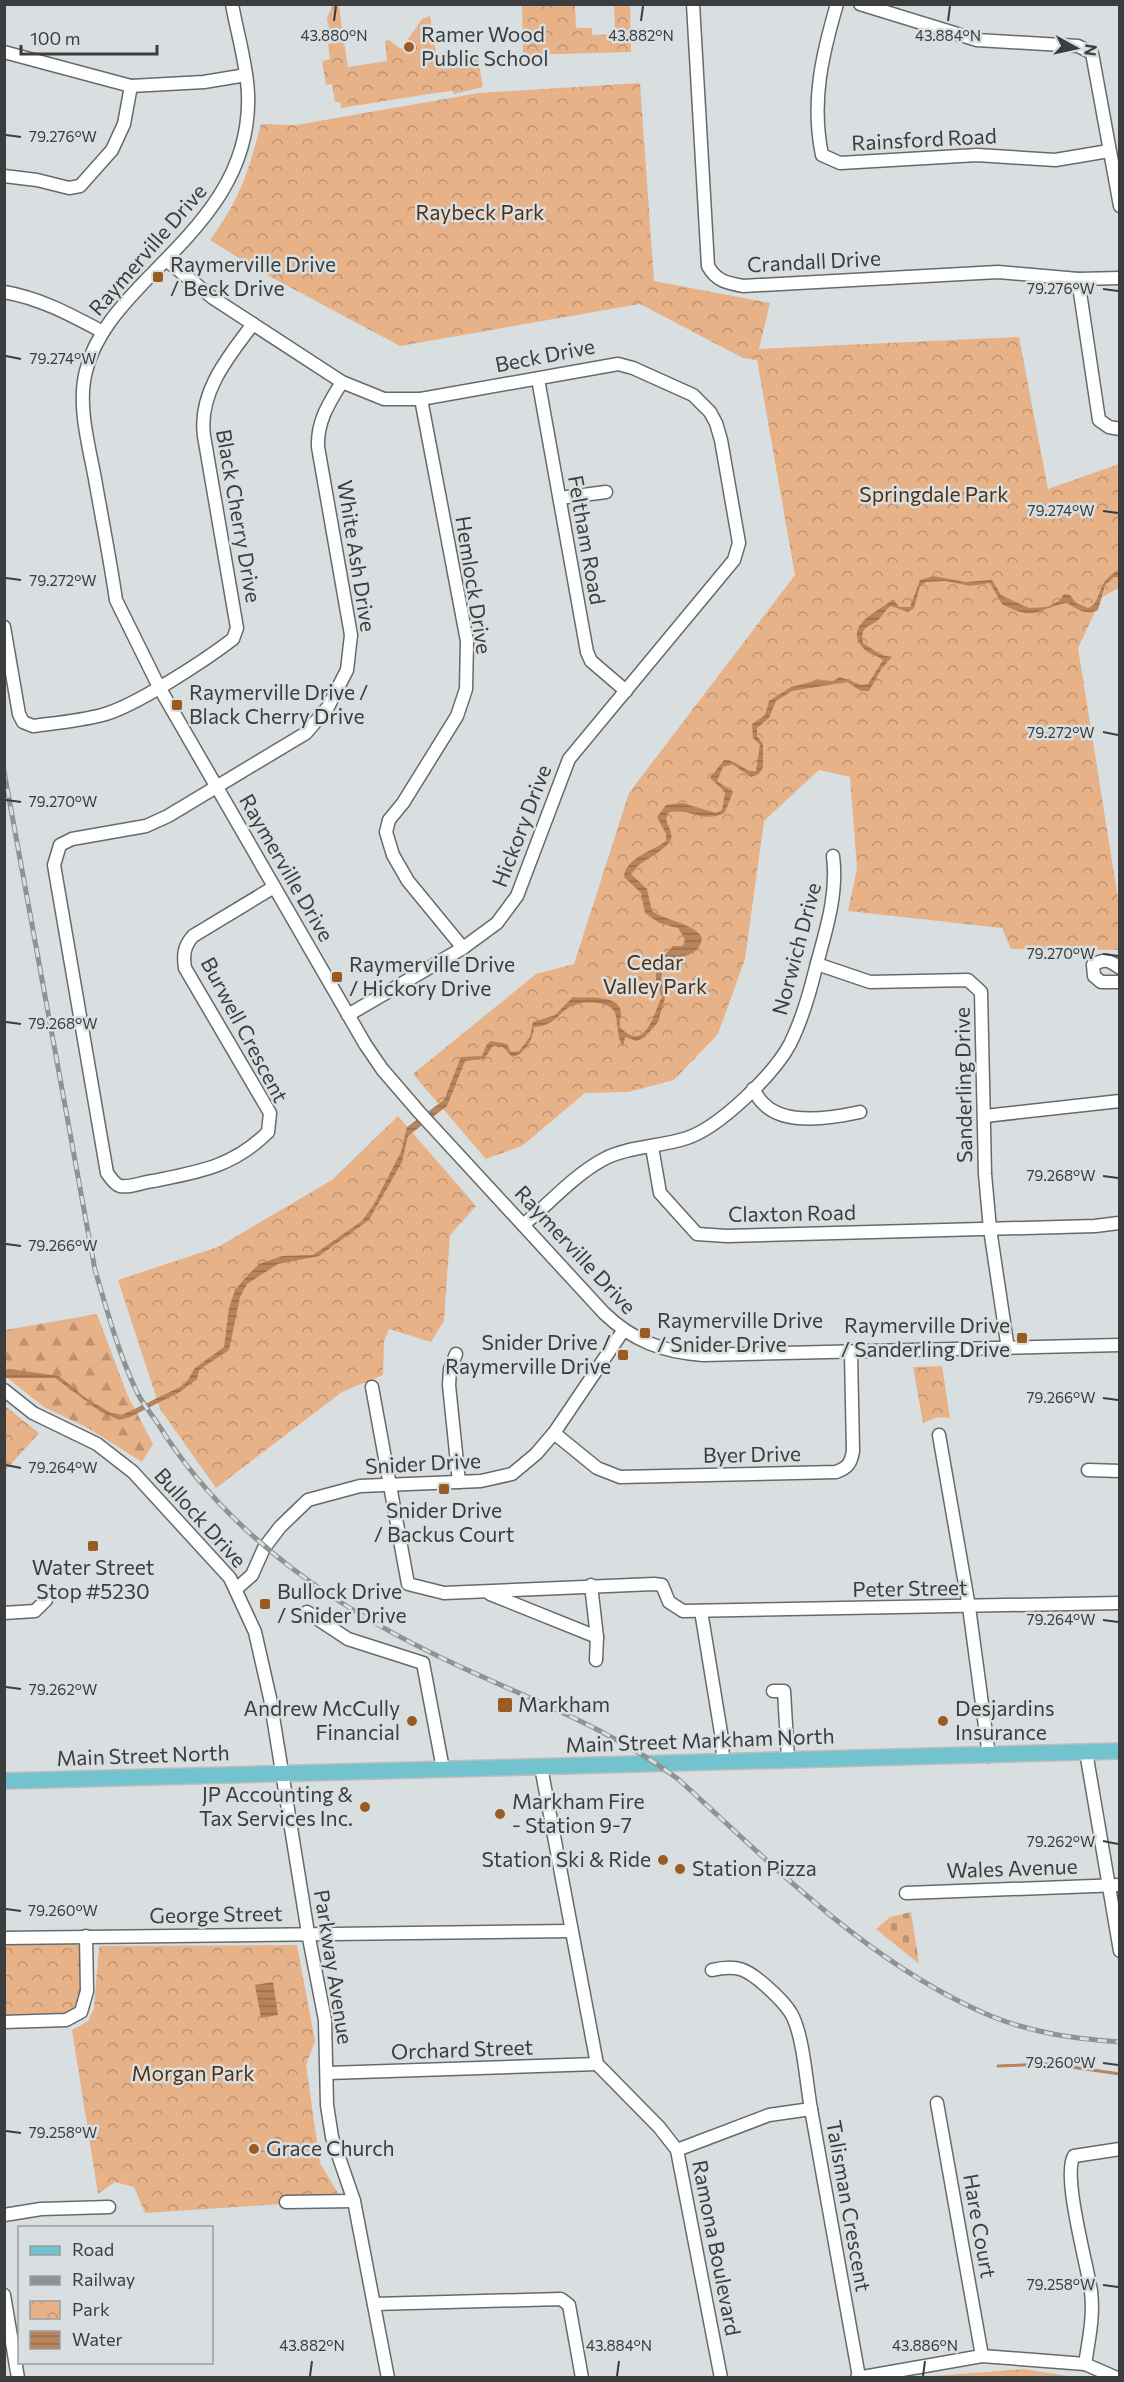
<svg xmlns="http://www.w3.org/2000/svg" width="1124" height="2382" font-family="Commissioner,sans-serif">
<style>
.forest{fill:url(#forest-firs)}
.cemetery{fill:url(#cemetery-stones)}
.park{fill:url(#park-crowns)}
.water{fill:url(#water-rules)}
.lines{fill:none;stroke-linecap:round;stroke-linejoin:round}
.stream{stroke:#b7845c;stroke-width:3}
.minor-casing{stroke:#656b6b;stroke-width:15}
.major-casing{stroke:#bcbdbd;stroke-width:18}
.minor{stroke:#fff;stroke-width:12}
.major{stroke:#72c3cd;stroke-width:15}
.rail-casing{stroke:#8e9293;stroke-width:5}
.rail{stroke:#d9dfe0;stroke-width:3;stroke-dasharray:9;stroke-linecap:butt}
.ticks{fill:none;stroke:#3b3d3e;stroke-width:2}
.poi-dot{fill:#9a5b23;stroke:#d9dfe0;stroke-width:2}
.labels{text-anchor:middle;stroke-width:5;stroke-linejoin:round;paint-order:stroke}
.poi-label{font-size:21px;fill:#3b3d3e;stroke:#d9dfe0;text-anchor:start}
.street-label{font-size:21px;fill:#3b3d3e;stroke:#d9dfe0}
.park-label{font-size:21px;fill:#522f0f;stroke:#d9dfe0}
.ticks-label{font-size:15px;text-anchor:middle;fill:#3b3d3e;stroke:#d9dfe0;stroke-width:5;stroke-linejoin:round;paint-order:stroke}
</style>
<defs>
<pattern id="forest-firs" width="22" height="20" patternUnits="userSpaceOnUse" patternTransform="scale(1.5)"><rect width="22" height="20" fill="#e8b289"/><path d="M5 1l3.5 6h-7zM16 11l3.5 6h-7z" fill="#bd9271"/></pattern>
<pattern id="cemetery-stones" width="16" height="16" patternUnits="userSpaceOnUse" patternTransform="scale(1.5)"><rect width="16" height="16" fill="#e8b289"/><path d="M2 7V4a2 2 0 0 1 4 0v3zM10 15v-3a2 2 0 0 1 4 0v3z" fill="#bd9271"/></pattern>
<pattern id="park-crowns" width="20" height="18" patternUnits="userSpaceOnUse" patternTransform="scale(1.5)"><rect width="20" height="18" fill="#e8b289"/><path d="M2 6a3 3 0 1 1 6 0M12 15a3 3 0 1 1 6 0" fill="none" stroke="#bd9271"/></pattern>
<pattern id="water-rules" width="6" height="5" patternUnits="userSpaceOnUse" patternTransform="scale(1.5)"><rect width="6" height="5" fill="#b7845c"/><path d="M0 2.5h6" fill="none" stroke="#966d4d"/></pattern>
</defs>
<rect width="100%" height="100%" fill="#d9dfe0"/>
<!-- forest -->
<polygon class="forest" points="97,1314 127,1394 153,1444 142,1462 88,1428 44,1407 5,1376 5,1330"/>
<!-- cemetery -->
<polygon class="cemetery" points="911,1912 918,1957 919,1964 876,1929 890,1917"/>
<!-- park -->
<g class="park">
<polygon points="333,4 339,5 343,35 331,37 327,18"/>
<polygon points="522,5 575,5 576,28 592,28 592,35 615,34 614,5 630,5 631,52 523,55"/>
<polygon points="430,16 438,65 478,59 483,87 454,94 453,91 442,92 341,108 340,102 335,102 332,84 326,85 322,61 330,59 328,44 344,41 348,67 387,61 385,41 389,40 401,49 422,19"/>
<path d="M640 83 654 281 770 303 759 349 1019 337 1048 489 1119 464V588L1102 597 1078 648 1119 905V950L1011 949 1002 928 848 911 857 868 850 777 819 770 764 821 745 959 718 1034 674 1080 628 1092 585 1093 522 1146 486 1159 413 1074 536 974 574 964 629 793 795 575 757 360 743 358 640 304 400 346 256 269 210 240C240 199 248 173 261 124L296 125 479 93Z"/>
<polygon points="398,1116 476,1206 450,1235 444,1321 431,1342 389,1329 384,1341 383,1375 342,1392 216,1488 160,1409 118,1280 218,1247 332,1180"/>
<polygon points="942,1366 950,1418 938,1417 923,1423 913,1367"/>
<polygon points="5,1406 39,1433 5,1471"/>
<path d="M73 1942 80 1947C81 1970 91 2002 68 2014L5 2016 4 1943Z"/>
<polygon points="297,1945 315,2041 306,2065 320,2163 342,2200 145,2213 134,2187 115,2182 98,2194 72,2030 88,2021 94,2008 99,1946"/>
<polygon points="1023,2369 1075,2377 920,2377"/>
</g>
<!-- water -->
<g class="water">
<path d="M1119 571V577H1114L1105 585 1098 610C1086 616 1077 609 1067 603 1037 608 1037 623 1002 604L990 583 970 586 946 581 926 582 920 586 914 608 908 612 891 606C885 610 885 612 881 617 873 628 859 623 863 643L881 655 892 657 882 668 869 691H861L847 682 792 691 776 701 769 718 757 728V736L763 744V767L759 774 751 777 732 764 723 767 717 781 733 792 725 812C705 825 688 806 668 813L666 819C667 824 670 828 671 833 676 849 638 859 631 874L647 889 652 911C667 921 692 923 702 937 701 958 678 955 664 964L661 979 665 998 658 1022 645 1037 637 1041 625 1037 623 1047C615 1034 619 1019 614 1011 610 1005 603 1004 597 1003 557 999 565 1025 534 1027 533 1040 525 1054 512 1057L503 1047 493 1046 484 1059 465 1061 447 1106 408 1136 402 1162 369 1220 319 1256 278 1264 247 1284 240 1297 229 1350 199 1370 197 1379 180 1392 130 1417 119 1420 101 1412 55 1378H5V1370L10 1369 59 1376 87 1399 111 1413 122 1415 178 1388 186 1383 195 1368 224 1347 229 1308 235 1290 246 1277 259 1264 282 1256 313 1255 362 1221 374 1204 401 1152 407 1127 444 1100 461 1057 482 1056 487 1044 491 1041 507 1044 511 1052 519 1051 530 1037 533 1022 555 1015 573 997C585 999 619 993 621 1012 621 1018 619 1022 620 1027 646 1055 654 1011 662 997L656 981V965L673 946H683L685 939 678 928 659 923 645 913 641 893 624 877C625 858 653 851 666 841V834L657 817 666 805 682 803 716 813 722 810 725 792 710 778 724 760C738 760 745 773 756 771L760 745 753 738 752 724 765 715 769 701 791 687 818 680 833 681 840 677 861 685 868 684 883 660C877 655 869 655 863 648 841 624 884 609 893 599L899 607H910L920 580 933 576 965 582 992 580 1001 595 1029 608 1047 607 1059 601 1064 594 1070 595 1076 603 1088 608C1103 603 1095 580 1119 571Z"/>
<polygon points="273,1982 278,2015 261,2018 255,1985"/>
</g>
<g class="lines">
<!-- stream -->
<polyline class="stream" points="998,2066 1050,2064 1120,2074"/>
<!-- minor casing -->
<g class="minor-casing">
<g id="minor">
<path d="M232 4C237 33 247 64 248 94 251 175 201 224 148 278 122 305 95 334 86 371 77 405 89 446 95 479 102 519 110 559 116 600L159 687 365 1044 382 1069 419 1112 604 1313C633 1341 663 1352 703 1355L1120 1345"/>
<path d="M693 4 708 266C716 281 727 283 743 286L998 272 1078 279 1120 278"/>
<path d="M837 4C822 55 811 102 822 155L840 163 977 155 1055 160 1109 151"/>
<polyline points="860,4 977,40 1078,46 1092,53 1120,206"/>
<polyline points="4,52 131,86 204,82 246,75"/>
<polyline points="4,176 37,180 69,188 80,186 112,150 124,124 131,86"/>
<polyline points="166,260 213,298 342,382 384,399 421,399 618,364 633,368 693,395 710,412 716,423 721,440 739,543 734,560 569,759 517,896 497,923 463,948 348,1015"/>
<polyline points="1078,279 1099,420 1109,427 1120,429"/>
<path d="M4 292C40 298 71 315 103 332"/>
<polyline points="538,379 587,652 591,661 626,691"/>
<polyline points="421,399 467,641 466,689 457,716 403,803 389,820 386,832 393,855 408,881 463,948"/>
<polyline points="560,498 606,492"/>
<path d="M4 627 19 714 23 722 33 726C56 723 79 721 102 715 134 707 204 661 233 639L237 628 204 436C198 393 228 357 253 324"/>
<path d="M274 887 193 936C184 946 183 955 185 968L270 1113 268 1132C233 1167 198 1172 153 1181 142 1182 131 1188 120 1186 114 1184 111 1178 107 1173L54 865 60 845 72 839 146 826 168 816 306 733 328 707 347 670 351 635 318 447C317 421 329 403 342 382"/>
<polyline points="817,964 870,982 968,980 981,992 985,1174 990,1229 1008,1349"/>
<path d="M1120 968C1109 960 1105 958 1093 965L1094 976 1101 982H1120"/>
<path d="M753 1089C756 1094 759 1100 764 1104 785 1126 833 1118 860 1112"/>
<polyline points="985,1116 1120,1101"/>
<polyline points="652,1147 660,1193 697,1234 727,1236 1095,1226 1119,1223"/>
<path d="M523 1225C549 1204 574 1175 604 1159 629 1146 660 1147 687 1138 720 1127 774 1074 790 1044 802 1020 810 992 816 967 826 930 838 894 833 856"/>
<polyline points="456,1354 450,1369 449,1385 459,1482"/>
<polyline points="372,1387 408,1584 444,1593 654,1584 662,1585 669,1602 683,1611 1120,1603"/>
<polyline points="4,1390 33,1413 97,1444 133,1472 230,1578 255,1632 270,1698 308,1933 325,2020 327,2105 332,2137 354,2201 388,2378"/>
<path d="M554 1433 597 1468 620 1477 836 1472C847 1468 851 1464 853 1451L851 1353"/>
<polyline points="939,1435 969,1607 989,1756"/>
<polyline points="1088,1470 1120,1471"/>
<polyline points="591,1585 597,1637 596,1660"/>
<polyline points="236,1589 252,1575 264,1548 280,1527 308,1500 360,1486 481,1481 512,1474 536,1454 554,1433 623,1331"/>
<polyline points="490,1594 597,1637"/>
<polyline points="701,1611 722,1739 723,1762"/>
<polyline points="307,1612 348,1639 423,1663 443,1769"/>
<polyline points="4,1613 35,1611 46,1600"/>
<polyline points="773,1691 784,1691 788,1759"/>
<polyline points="1086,1752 1120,1951"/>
<polyline points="541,1767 597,2064 659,2127 677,2150 721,2378"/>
<polyline points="906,1893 1120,1885"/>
<polyline points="4,1938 571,1931"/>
<path d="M712 1970C737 1964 747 1969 766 1986 776 1995 787 2005 793 2017 804 2041 806 2082 811 2109"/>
<polyline points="4,2022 66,2020 81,2012 87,1991 86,1936"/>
<polyline points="328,2073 597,2064"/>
<polyline points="937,2103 982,2356"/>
<polyline points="677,2150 769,2115 811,2109 859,2377"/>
<polyline points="286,2202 354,2201"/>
<polyline points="4,2215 41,2209 109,2207"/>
<polyline points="4,2295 18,2378"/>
<polyline points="374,2304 561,2299 569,2305 582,2378"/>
<path d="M1085 2364C1089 2339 1094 2316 1091 2291 1087 2264 1062 2175 1074 2156L1120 2149"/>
<polyline points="857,2378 982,2356 1085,2364 1117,2378"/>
</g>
</g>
<!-- major casing -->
<g class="major-casing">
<polyline id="major" points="4,1781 1120,1751"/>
</g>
<!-- minor -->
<use href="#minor" class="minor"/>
<!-- major -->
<use href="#major" class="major"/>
<!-- rail casing -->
<g class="rail-casing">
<path id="rail" d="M4 771 95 1270C107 1310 118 1352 136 1390 141 1402 151 1413 158 1424 229 1538 341 1612 461 1667 534 1701 613 1730 678 1779 773 1865 871 1966 991 2016 1032 2033 1076 2039 1120 2042"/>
</g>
<!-- rail -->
<use href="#rail" class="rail"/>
</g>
<!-- ticks -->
<path class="ticks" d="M334 21 336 6M641 21 643 6M948 21 950 6M6 135 21 137M1103 289 1118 291M6 356 21 359M1103 511 1118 513M6 578 21 580M1103 732 1118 735M6 800 21 802M1103 954 1118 956M6 1022 21 1024M1103 1176 1118 1178M6 1244 21 1246M1103 1398 1118 1400M6 1465 21 1468M1103 1620 1118 1622M6 1687 21 1689M1103 1841 1118 1844M6 1909 21 1911M1103 2063 1118 2065M6 2131 21 2133M1103 2285 1118 2287M310 2376 312 2361M617 2376 619 2361M923 2376 925 2361"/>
<!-- markers -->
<g class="poi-dot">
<circle cx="409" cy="47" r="6"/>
<rect x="152" y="271" width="12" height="12" rx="3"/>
<rect x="171" y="699" width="12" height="12" rx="3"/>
<rect x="331" y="971" width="12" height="12" rx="3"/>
<rect x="639" y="1327" width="12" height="12" rx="3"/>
<rect x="1016" y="1332" width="12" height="12" rx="3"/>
<rect x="617" y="1349" width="12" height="12" rx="3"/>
<rect x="438" y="1483" width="12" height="12" rx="3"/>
<rect x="87" y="1540" width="12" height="12" rx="3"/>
<rect x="259" y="1598" width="12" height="12" rx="3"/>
<rect x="497" y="1697" width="16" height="16" rx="3"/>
<circle cx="412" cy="1721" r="6"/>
<circle cx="943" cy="1721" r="6"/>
<circle cx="365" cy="1807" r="6"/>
<circle cx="500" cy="1814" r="6"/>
<circle cx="663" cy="1860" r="6"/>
<circle cx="680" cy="1869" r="6"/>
<circle cx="254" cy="2149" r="6"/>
</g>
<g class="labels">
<!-- poi labels -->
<g class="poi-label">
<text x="421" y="42">Ramer Wood<tspan x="421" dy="24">Public School</tspan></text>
<text x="170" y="272">Raymerville Drive<tspan x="170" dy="24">/ Beck Drive</tspan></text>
<text x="189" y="700">Raymerville Drive /<tspan x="189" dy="24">Black Cherry Drive</tspan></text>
<text x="349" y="972">Raymerville Drive<tspan x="349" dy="24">/ Hickory Drive</tspan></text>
<text x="657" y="1328">Raymerville Drive<tspan x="657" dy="24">/ Snider Drive</tspan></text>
<text x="1010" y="1333" text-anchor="end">Raymerville Drive<tspan x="1010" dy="24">/ Sanderling Drive</tspan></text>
<text x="611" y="1350" text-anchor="end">Snider Drive /<tspan x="611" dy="24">Raymerville Drive</tspan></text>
<text x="444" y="1518" text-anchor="middle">Snider Drive<tspan x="444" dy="24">/ Backus Court</tspan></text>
<text x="93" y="1575" text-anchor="middle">Water Street<tspan x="93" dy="24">Stop #5230</tspan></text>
<text x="277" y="1599">Bullock Drive<tspan x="277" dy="24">/ Snider Drive</tspan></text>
<text x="518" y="1712">Markham</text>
<text x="400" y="1716" text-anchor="end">Andrew McCully<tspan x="400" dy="24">Financial</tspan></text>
<text x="955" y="1716">Desjardins<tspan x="955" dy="24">Insurance</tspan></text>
<text x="353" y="1802" text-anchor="end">JP Accounting &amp;<tspan x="353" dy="24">Tax Services Inc.</tspan></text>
<text x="512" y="1809">Markham Fire<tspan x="512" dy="24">- Station 9-7</tspan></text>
<text x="651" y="1867" text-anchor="end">Station Ski &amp; Ride</text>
<text x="692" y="1876">Station Pizza</text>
<text x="266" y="2156">Grace Church</text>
</g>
<!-- street labels -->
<g class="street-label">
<text transform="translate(924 140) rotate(-3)" y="7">Rainsford Road</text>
<text transform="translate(148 250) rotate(-49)" y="7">Raymerville Drive</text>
<text transform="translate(814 262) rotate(-3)" y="7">Crandall Drive</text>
<text transform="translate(545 356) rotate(-11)" y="7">Beck Drive</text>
<text transform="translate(238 516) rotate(80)" y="7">Black Cherry Drive</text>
<text transform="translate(586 540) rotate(80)" y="7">Feltham Road</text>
<text transform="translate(356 556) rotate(81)" y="7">White Ash Drive</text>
<text transform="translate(473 585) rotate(81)" y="7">Hemlock Drive</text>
<text transform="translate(522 826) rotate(-69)" y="7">Hickory Drive</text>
<text transform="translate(286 868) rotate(60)" y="7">Raymerville Drive</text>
<text transform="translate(797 949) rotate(-75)" y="7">Norwich Drive</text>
<text transform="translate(244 1030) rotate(62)" y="7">Burwell Crescent</text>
<text transform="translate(964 1085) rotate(-91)" y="7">Sanderling Drive</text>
<text transform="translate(792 1214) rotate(-1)" y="7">Claxton Road</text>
<text transform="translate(575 1250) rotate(47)" y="7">Raymerville Drive</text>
<text transform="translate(752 1455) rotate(-1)" y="7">Byer Drive</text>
<text transform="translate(423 1464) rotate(-3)" y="7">Snider Drive</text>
<text transform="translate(200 1518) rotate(48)" y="7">Bullock Drive</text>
<text transform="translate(910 1589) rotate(-1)" y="7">Peter Street</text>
<text transform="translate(700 1741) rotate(-2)" y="7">Main Street Markham North</text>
<text transform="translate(143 1756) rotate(-2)" y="7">Main Street North</text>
<text transform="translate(1012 1869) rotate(-2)" y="7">Wales Avenue</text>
<text transform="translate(216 1915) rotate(-1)" y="7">George Street</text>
<text transform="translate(333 1967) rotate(81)" y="7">Parkway Avenue</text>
<text transform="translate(462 2050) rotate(-2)" y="7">Orchard Street</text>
<text transform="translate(848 2206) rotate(80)" y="7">Talisman Crescent</text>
<text transform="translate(979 2226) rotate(80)" y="7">Hare Court</text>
<text transform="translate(716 2248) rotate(79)" y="7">Ramona Boulevard</text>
</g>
<!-- park labels -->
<g class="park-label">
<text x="480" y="220">Raybeck Park</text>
<text x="934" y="502">Springdale Park</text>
<text x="655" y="970">Cedar<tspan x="655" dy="24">Valley Park</tspan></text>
<text x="193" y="2081">Morgan Park</text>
</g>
</g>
<g class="ticks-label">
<text x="334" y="41">43.880°N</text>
<text x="641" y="41">43.882°N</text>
<text x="948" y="41">43.884°N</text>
<text x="63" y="142">79.276°W</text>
<text x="1061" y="294">79.276°W</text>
<text x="63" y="364">79.274°W</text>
<text x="1061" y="516">79.274°W</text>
<text x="63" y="586">79.272°W</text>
<text x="1061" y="738">79.272°W</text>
<text x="63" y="807">79.270°W</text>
<text x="1061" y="959">79.270°W</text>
<text x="63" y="1029">79.268°W</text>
<text x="1061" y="1181">79.268°W</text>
<text x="63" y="1251">79.266°W</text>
<text x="1061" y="1403">79.266°W</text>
<text x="63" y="1473">79.264°W</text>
<text x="1061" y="1625">79.264°W</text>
<text x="63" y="1695">79.262°W</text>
<text x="1061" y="1847">79.262°W</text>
<text x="63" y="1916">79.260°W</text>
<text x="1061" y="2068">79.260°W</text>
<text x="63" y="2138">79.258°W</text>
<text x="1061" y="2290">79.258°W</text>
<text x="312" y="2351">43.882°N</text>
<text x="619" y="2351">43.884°N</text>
<text x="925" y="2351">43.886°N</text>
</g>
<!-- border -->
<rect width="1124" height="2382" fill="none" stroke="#3b3d3e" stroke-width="12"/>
<!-- legend -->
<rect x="18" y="2226" width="195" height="138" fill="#d9dfe0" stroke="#9a9e9f" stroke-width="1.5"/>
<rect x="30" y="2246" width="30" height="9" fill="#72c3cd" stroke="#9a9e9f" stroke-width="1.5"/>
<text x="72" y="2256" font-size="18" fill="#3b3d3e">Road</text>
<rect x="30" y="2276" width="30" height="9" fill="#8e9293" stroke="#9a9e9f" stroke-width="1.5"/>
<text x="72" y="2286" font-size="18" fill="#3b3d3e">Railway</text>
<rect x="30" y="2301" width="30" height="18" fill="url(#park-crowns)" stroke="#9a9e9f" stroke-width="1.5"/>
<text x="72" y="2316" font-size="18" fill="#3b3d3e">Park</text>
<rect x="30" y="2331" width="30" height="18" fill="url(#water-rules)" stroke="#9a9e9f" stroke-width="1.5"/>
<text x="72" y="2346" font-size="18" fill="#3b3d3e">Water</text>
<!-- north arrow -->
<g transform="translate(1076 48) rotate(98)" stroke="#d9dfe0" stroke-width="4.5" paint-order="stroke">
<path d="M0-4.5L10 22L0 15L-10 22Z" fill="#3b3d3e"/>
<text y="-9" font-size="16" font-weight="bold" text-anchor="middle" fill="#3b3d3e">N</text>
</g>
<!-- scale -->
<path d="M21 45v9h136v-9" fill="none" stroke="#3b3d3e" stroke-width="3"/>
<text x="30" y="45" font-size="18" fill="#3b3d3e" stroke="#d9dfe0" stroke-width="4.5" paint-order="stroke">100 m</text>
</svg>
